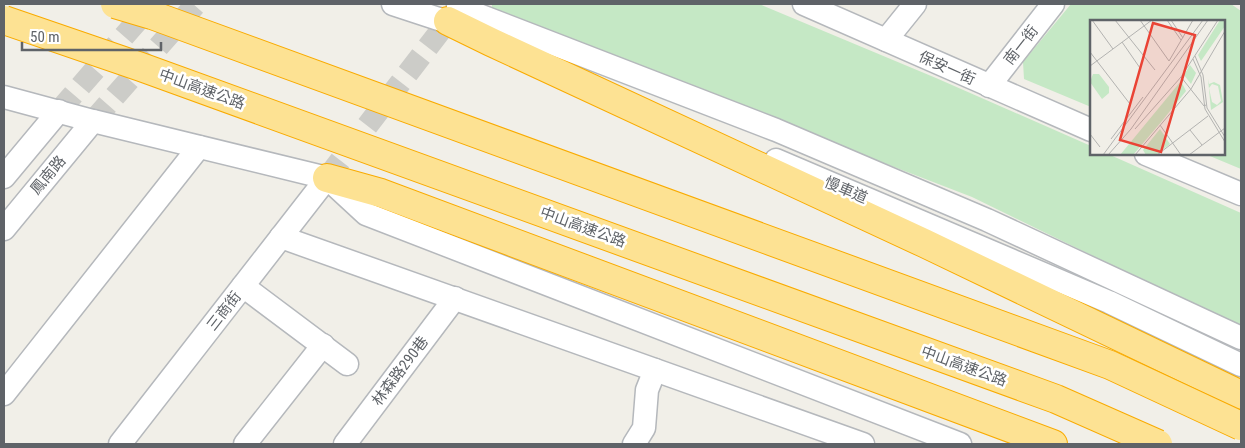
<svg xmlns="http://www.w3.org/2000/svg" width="1245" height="448" font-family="'Roboto Condensed','Noto Sans TC',sans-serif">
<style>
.green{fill:#c5e8c5}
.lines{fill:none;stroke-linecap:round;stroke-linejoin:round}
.minor-tunnel{stroke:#ccccc8;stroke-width:22;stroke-dasharray:22 11;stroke-linecap:butt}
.minor-casing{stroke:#b5b8bc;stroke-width:25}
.highway-casing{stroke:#f9ab00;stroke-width:30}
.minor{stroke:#fff;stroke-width:22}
.highway{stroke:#fde293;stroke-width:28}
.highway-bridge-casing{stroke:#f9ab00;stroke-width:30;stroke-linecap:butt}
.highway-bridge{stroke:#fde293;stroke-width:28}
.labels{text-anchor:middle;stroke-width:5;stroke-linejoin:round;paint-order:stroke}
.street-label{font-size:15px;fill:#5f6368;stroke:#fff}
.inset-road{fill:none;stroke:#b3b3b1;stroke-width:1}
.view{fill:#ea4335;fill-opacity:0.15;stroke:#ea4335;stroke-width:2.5}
.inset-edge{fill:none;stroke:#5f6368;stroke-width:2.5}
</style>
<rect width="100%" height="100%" fill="#f1efe8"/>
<!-- green -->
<g class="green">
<polygon points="492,4 759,4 936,78 1091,146 1091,154 1108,154 1241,213 1241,328 972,197 492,12"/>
<polygon points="1071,4 1231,4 1241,11 1241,169 1205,154 1224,154 1224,21 1091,21 1091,107 1024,79 1023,62"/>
</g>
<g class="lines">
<!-- minor-tunnel -->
<g class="minor-tunnel">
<polyline points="59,111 152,4"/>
<polyline points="93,121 196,4"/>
<polyline points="327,178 448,21"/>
</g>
<!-- minor casing -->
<g class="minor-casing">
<g id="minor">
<polyline points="393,4 463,27"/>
<polyline points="804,4 1091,130"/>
<polyline points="458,7 776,130 987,220 1241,338"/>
<polyline points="886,40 915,4"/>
<polyline points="989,86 1053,4"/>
<polyline points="4,97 93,121 327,178 366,214 960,444"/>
<polyline points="1146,154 1241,194"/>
<polyline points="776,160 1109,302 1241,365"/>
<polyline points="4,177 59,111"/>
<polyline points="4,229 93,121"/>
<polyline points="281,237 863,444"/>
<polyline points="243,286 347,364"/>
<polyline points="4,394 199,147"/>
<polyline points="120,444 327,178"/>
<polyline points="245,444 323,345"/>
<polyline points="345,444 455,298"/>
<polyline points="634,444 644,428 647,390 655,370"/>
</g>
</g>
<!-- highway casing -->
<g class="highway-casing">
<g id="highway">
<polyline points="448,21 491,42 924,243 1241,395"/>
<polyline points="327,178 381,193 1053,444"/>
</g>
</g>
<!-- minor -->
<use href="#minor" class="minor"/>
<!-- highway -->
<use href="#highway" class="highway"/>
<!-- highway-bridge casing -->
<g class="highway-bridge-casing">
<g id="highway-bridge">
<polyline points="115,4 152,15 1110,365 1241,426"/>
<polyline points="4,20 141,67 1056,399 1158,444"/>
</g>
</g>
<!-- highway-bridge -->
<use href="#highway-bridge" class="highway-bridge"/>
</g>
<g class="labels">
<!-- street labels -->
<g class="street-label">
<text transform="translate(1021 45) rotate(-52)" y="5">南一街</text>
<text transform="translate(947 68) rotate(24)" y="5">保安一街</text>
<text transform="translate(202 89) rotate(20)" y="5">中山高速公路</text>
<text transform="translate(48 175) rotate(-50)" y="5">鳳南路</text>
<text transform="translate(846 190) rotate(23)" y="5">慢車道</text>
<text transform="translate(583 227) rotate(20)" y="5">中山高速公路</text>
<text transform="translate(224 311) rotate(-52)" y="5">三商街</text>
<text transform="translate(964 366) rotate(20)" y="5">中山高速公路</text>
<text transform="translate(400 371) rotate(-53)" y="5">林森路290巷</text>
</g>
</g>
<!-- overview -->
<g transform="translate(1090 20)">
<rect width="135" height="135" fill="#f1efe8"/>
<path d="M130 0H135V6L111 41 108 35ZM100 45 106 53 101 64 94 55ZM3 54H9L19 67V73L12 79 0 62ZM118 59 119 64 124 62 130 65 133 82 121 90ZM122 64 128 66 131 81 127 85 122 82 119 68ZM91 61 96 71 72 101 43 135H30ZM70 109 80 124 66 135H56L53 130Z" fill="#c5e8c5" fill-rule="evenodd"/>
<path class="inset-road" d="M2 0 23 29M25 0 65 50M50 0 79 41 103 0M77 0 91 20M81 0 93 18M32 22 50 48M0 32 40 84M105 36 113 55 117 88 135 117M103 39 111 57 115 89 135 122M0 46 62 0M116 85 114 86 91 57 128 0M70 105 91 135M45 109 91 57M100 110 112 125M0 114 10 127M21 119 53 77M13 135 113 0M18 135 41 109 118 0M45 135 101 69 135 11M67 135 118 96M99 135 135 108"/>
<path class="view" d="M63 3 105 15 71 132 30 120Z"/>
<rect width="135" height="135" class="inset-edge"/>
</g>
<!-- border -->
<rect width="1245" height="448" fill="none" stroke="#5f6368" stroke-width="10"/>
<!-- scale -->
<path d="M22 42v8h139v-8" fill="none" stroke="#5f6368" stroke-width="2.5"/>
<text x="30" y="42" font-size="15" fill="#5f6368" stroke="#ffffff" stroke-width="4" paint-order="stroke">50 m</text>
</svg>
